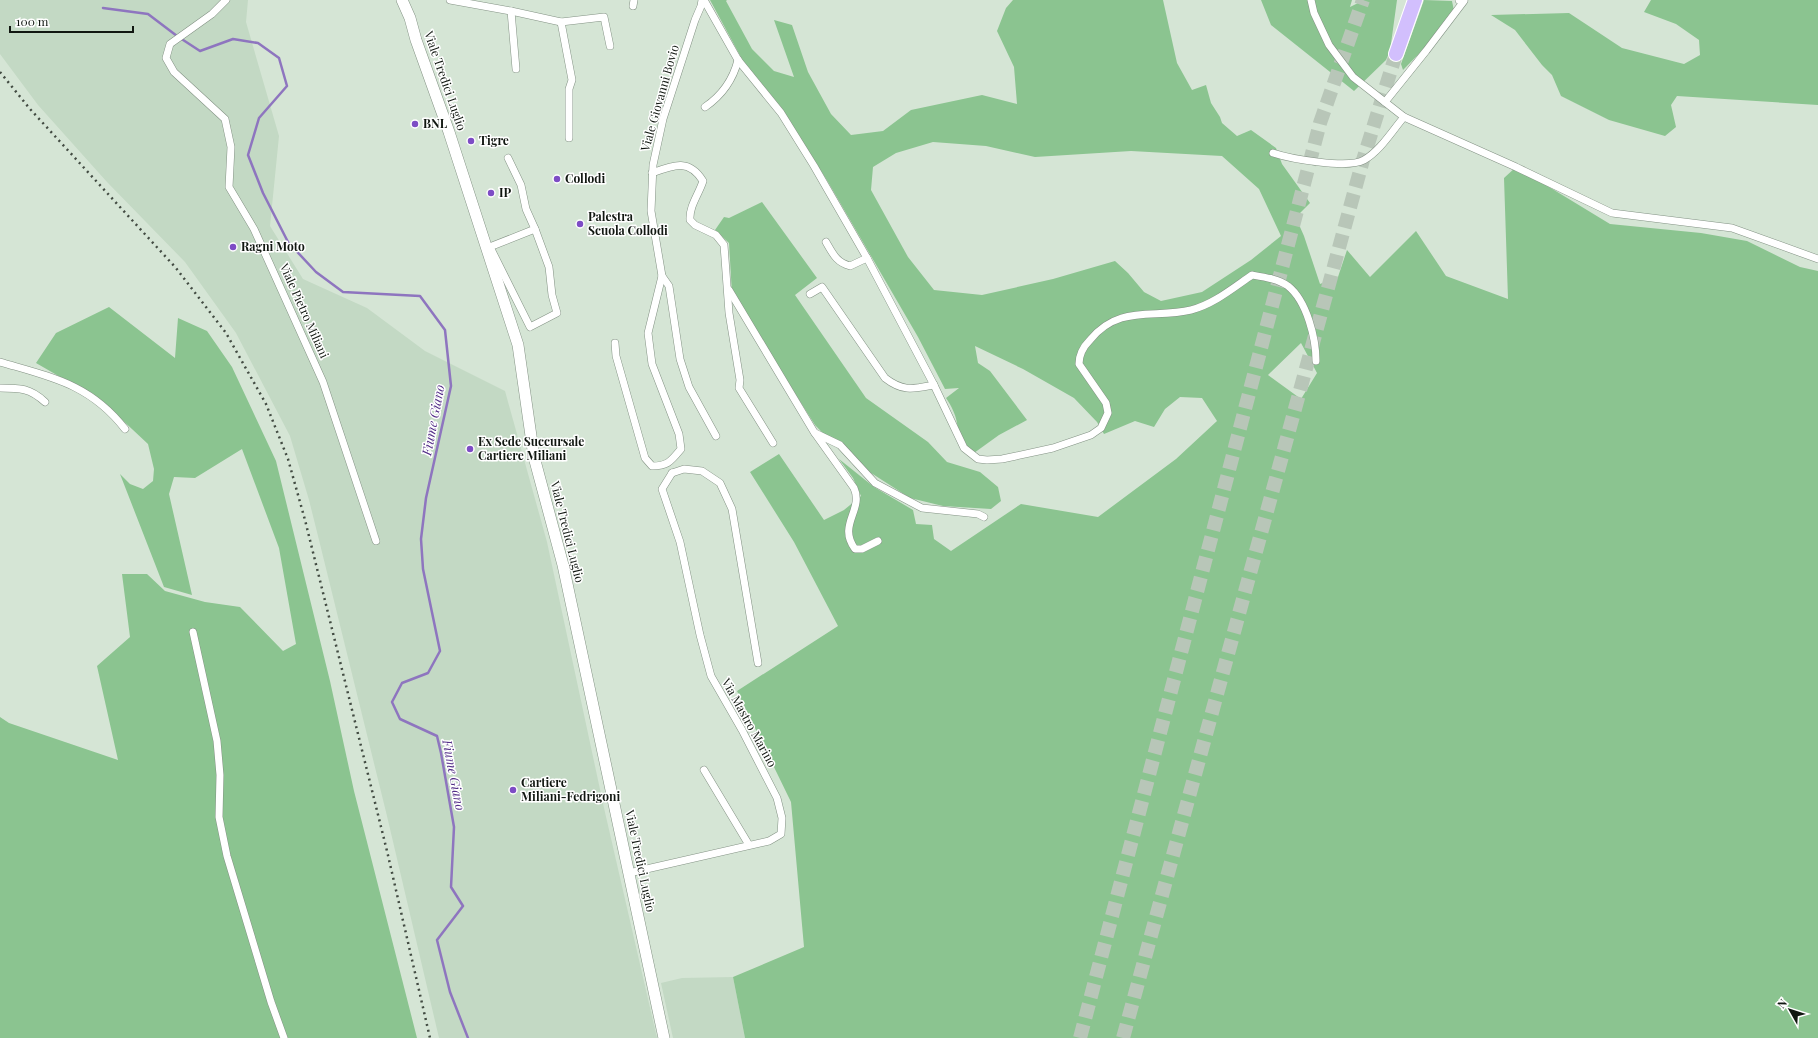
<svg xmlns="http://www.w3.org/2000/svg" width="1818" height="1038" font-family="'Playfair Display',serif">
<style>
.built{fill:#c3d9c4}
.green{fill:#8bc490;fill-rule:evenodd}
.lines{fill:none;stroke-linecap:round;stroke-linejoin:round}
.stream{stroke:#8e75bf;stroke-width:2.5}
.highway-tunnel{stroke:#b8c6b8;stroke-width:14;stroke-dasharray:14 7;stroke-linecap:butt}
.street-casing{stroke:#839284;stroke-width:8}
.secondary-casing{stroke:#839284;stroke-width:12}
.highway-casing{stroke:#fff;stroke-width:16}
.street{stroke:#fff;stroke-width:7}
.secondary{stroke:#fff;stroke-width:11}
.highway{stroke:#d2bffd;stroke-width:14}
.rail{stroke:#424b42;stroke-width:2.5;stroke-dasharray:2 4;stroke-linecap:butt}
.poi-dot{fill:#7d4cc5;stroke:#fff;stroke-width:1.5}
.labels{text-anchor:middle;stroke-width:3;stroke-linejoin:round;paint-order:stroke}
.street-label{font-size:12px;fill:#111711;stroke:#fff}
.poi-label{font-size:12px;font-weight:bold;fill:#111711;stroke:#fff;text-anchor:start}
.water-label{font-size:13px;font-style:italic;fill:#542f88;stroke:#fff}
</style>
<rect width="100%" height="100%" fill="#d5e5d5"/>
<!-- built -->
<g class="built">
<polygon points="0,0 248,0 246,22 279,136 270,226 303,279 367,308 425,351 505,391 547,542 604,808 657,1038 439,1038 387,816 319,540 309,500 290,436 236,333 185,262 107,182 38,105 0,54"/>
<polygon points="733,977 745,1038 673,1038 661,983 682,978"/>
</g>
<!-- green -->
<g class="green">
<path d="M710 0H727L726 1 752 49 774 71 794 77 774 20 792 25 808 72 831 114 851 135 883 131 911 110 982 95 1017 104 1014 67 997 31 1006 8 1013 0H1163L1177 63 1192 90 1206 85 1211 103 1220 117 1222 123 1237 136 1251 130 1276 148 1282 164 1310 203 1297 216 1296 218 1304 236 1320 284 1338 277 1347 250 1370 277 1416 231 1446 276 1508 299 1504 178 1516 167 1610 224 1701 233 1747 241 1800 267 1818 271V1038H745L733 977 804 947 791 802 737 691 838 626 794 542 750 472 779 454 824 520 844 510 861 496 853 478 839 459 874 487 913 510 916 524 932 525 934 539 951 551 1021 504 1098 517 1176 459 1217 421 1202 398 1180 397 1165 409 1154 427 1135 421 1104 434 1097 422 1074 398 1023 369 975 346 978 363 990 371 1027 420 999 435 974 453 959 447C958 425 958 416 946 398L959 388 945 389 918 337 828 182 783 110 743 61ZM933 142 986 146 1035 157 1131 151 1222 156 1259 189 1281 236 1251 260 1202 292 1161 301 1144 292 1128 273 1115 261 1053 279 982 295 934 290 908 257 871 190 873 167 896 153ZM1301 343 1317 373 1301 399 1268 375Z"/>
<polygon points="1261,0 1352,0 1350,7 1364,0 1397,0 1390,51 1386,60 1354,91 1271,25"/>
<polygon points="1424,0 1452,1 1454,11 1448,24 1403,70 1401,64"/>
<polygon points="1651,0 1818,0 1818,105 1677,96 1671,105 1676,127 1665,136 1609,120 1561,96 1552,75 1542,65 1515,30 1491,15 1569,13 1622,48 1684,64 1700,55 1699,40 1676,24 1644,12"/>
<polygon points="762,202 817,278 795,295 866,398 928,442 947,462 980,472 998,487 1001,501 991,509 943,506 910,498 868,471 835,446 815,425 732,294 729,243 715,230 724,217 729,218"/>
<polygon points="109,307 175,358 178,318 207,331 232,367 276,461 330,681 354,791 417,1038 0,1038 0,717 9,723 118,760 97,666 130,637 122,574 147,574 165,591 205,602 240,607 283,651 296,644 279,548 242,449 195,478 174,477 169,494 192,595 164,587 120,474 130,484 143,489 153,481 154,469 148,444 102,401 36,363 56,333"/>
</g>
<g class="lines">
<!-- stream -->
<polyline class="stream" points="103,8 148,14 177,36 200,51 233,39 258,43 279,58 287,86 259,118 248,155 263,193 288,242 316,272 343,292 420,296 445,330 451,386 426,498 421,539 423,569 440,651 428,673 402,683 392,702 400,719 437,736 441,753 454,827 451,887 463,906 437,940 450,992 468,1038"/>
<!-- highway-tunnel -->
<g class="highway-tunnel">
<polyline points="1080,1038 1320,123 1363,0"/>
<polyline points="1123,1038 1363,160 1396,54"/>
</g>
<!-- street casing -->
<g class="street-casing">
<g id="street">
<polyline points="226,0 212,14 170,44 166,58 174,72 225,119 231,147 229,187 254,229 323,382 376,541"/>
<polyline points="450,0 511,11 561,22 604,17 610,46"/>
<path d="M704 0 738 60 781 113 814 166 867 258 934 385 964 448 978 459 987 460 1002 459 1053 448 1091 435 1101 428 1108 413 1106 403 1079 364C1079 354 1083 347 1090 340 1119 304 1154 319 1191 310 1214 304 1233 288 1252 275 1264 277 1278 279 1288 286 1307 301 1316 339 1316 361"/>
<polyline points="1311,0 1314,13 1329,45 1353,77 1404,117 1516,167 1612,213 1732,228 1818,259"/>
<polyline points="633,6 634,0"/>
<polyline points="511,11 516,69"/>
<polyline points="561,22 572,80 569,89 569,138"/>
<polyline points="1385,102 1426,51 1464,1 1459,0"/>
<path d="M705 107C721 96 733 80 738 60"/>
<path d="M1273 153C1291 159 1348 169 1364 160 1380 151 1392 131 1404 117"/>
<path d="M652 173C673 165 689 158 703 181 699 194 689 206 690 220L695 225 716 235 724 245 729 313 740 380 739 388 773 443"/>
<path d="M826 242C833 254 836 262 850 266L867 258"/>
<polyline points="487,248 535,229 526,209 521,185 508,158"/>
<polyline points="491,249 530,327 557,313 552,295 549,267 535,229"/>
<polyline points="662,276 669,286 680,359 689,387 716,436"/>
<path d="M729 290 814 432 854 488C864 510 837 525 855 549H862L878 541"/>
<path d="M810 294 822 287 885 378C903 392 913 389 934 385"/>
<path d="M615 343 616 356 645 458 652 466C668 466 671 461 681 449L679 434 652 364 648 333 662 276 651 211 653 165 663 119 695 20 701 6 702 0"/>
<path d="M0 362C51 377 90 384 125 429"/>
<path d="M0 388C20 388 30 388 45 402"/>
<polyline points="815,433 840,445 875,483 922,508 978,514 984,517"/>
<polyline points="672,473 684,469 702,471 720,483 732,509 758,663"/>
<polyline points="193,632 217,741 220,775 219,817 227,856 271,1002 284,1038"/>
<polyline points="704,770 749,845"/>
<polyline points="629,873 769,841 781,834 782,818 777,798 742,730 711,676 700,635 680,542 662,489 672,473"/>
</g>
</g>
<!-- secondary casing -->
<g class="secondary-casing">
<polyline id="secondary" points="402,0 410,18 416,40 449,132 518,345 534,457 563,565 664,1038"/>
</g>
<!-- highway casing -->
<g class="highway-casing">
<polyline id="highway" points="1396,54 1415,0"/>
</g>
<!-- street -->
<use href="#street" class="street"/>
<!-- secondary -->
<use href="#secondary" class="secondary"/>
<!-- highway -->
<use href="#highway" class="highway"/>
<!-- rail -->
<polyline class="rail" points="0,72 30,109 176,268 226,333 266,404 288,459 305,520 387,851 430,1038"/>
</g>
<!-- markers -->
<g class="poi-dot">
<circle cx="415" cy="124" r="4"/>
<circle cx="471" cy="141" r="4"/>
<circle cx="557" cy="179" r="4"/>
<circle cx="491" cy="193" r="4"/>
<circle cx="580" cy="224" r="4"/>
<circle cx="233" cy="247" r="4"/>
<circle cx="470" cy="449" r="4"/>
<circle cx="513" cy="790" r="4"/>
</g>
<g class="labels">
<!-- street labels -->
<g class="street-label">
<text transform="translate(445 81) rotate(71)" y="4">Viale Tredici Luglio</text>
<text transform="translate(660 98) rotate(-74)" y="4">Viale Giovanni Bovio</text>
<text transform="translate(304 311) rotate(66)" y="4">Viale Pietro Miliani</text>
<text transform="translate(567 532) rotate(76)" y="4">Viale Tredici Luglio</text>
<text transform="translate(749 723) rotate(61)" y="4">Via Mastro Marino</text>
<text transform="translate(640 861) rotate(78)" y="4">Viale Tredici Luglio</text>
</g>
<!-- poi labels -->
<g class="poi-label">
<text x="423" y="128">BNL</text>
<text x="479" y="145">Tigre</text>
<text x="565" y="183">Collodi</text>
<text x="499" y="197">IP</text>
<text x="588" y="221">Palestra<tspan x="588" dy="14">Scuola Collodi</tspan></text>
<text x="241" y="251">Ragni Moto</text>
<text x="478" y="446">Ex Sede Succursale<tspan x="478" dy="14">Cartiere Miliani</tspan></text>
<text x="521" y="787">Cartiere<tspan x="521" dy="14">Miliani-Fedrigoni</tspan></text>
</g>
<!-- water labels -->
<g class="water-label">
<text transform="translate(433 420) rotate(-79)" y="5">Fiume Giano</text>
<text transform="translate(454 775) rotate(79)" y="5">Fiume Giano</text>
</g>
</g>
<!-- north arrow -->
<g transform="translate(1790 1010) rotate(309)" stroke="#ffffff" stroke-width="3" paint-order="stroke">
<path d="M0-3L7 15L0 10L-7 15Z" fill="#111711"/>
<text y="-6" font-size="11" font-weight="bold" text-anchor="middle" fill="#111711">N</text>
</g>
<!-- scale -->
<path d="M10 26v6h123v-6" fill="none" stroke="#111711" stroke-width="2"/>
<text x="16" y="26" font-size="12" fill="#111711" stroke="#ffffff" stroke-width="3" paint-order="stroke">100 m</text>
</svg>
